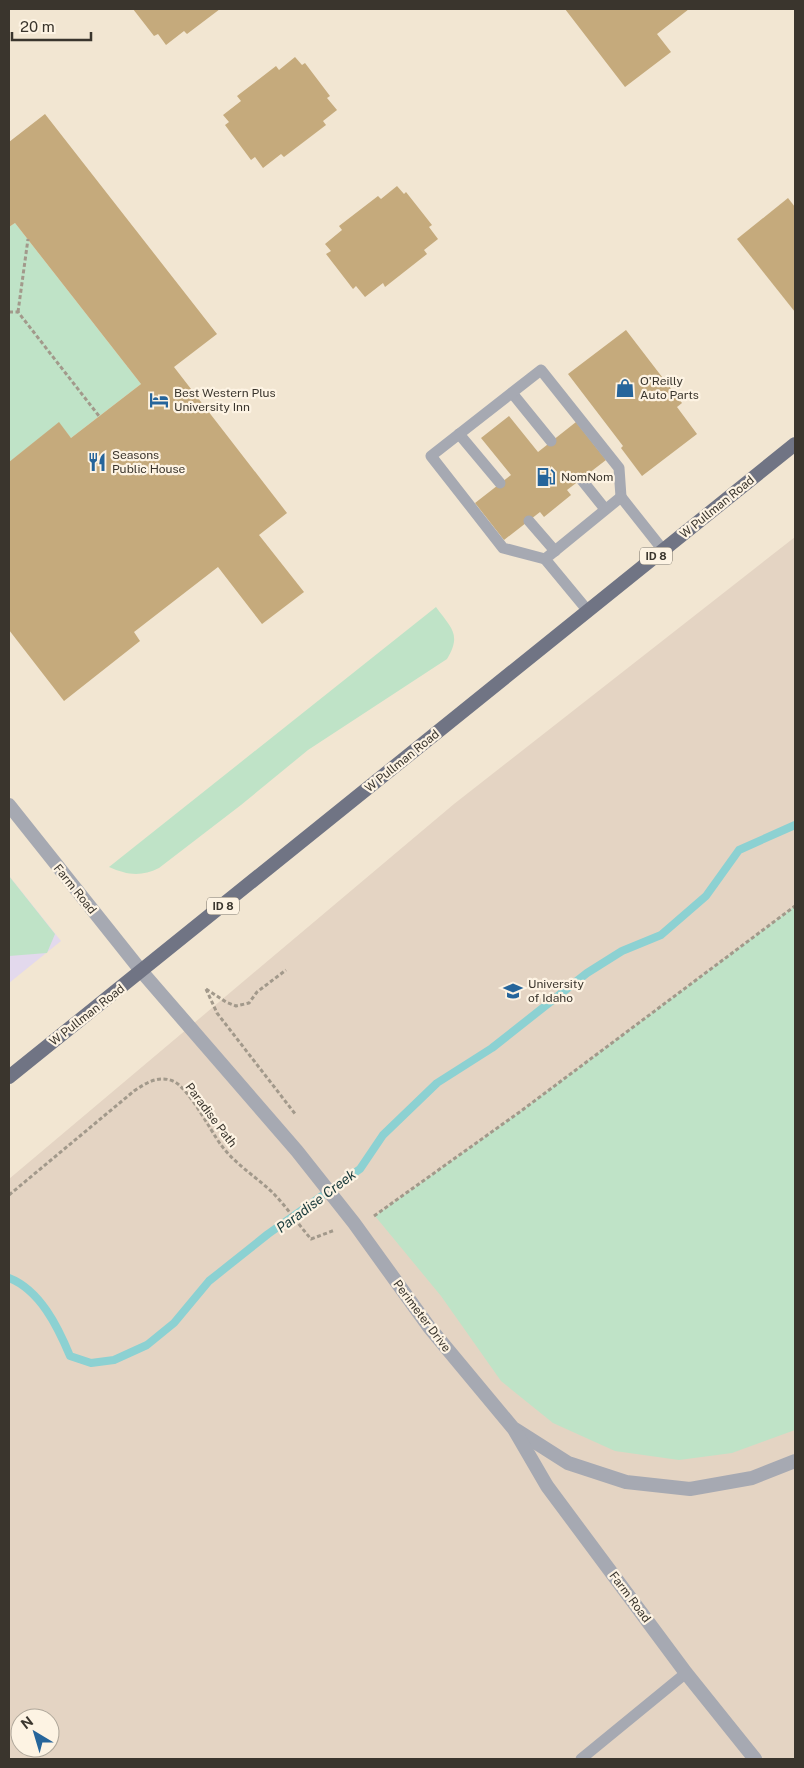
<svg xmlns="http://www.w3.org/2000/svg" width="804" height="1768" font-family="'Public Sans',sans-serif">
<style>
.commercial{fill:#e3d9ed}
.education{fill:#e4d4c3;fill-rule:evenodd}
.green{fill:#bfe3c7}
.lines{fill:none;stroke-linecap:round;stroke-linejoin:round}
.stream{stroke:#8cd1d2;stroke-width:8}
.building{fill:#c5aa7c}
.path{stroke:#a2998b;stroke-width:3;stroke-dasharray:4 2.5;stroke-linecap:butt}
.service{stroke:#a6a9b2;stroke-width:11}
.minor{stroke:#a6a9b2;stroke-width:14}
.primary{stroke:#707484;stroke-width:14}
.labels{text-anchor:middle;stroke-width:4.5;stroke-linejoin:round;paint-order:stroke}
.shield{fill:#fdf3e3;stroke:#746e64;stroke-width:1}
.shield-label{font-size:11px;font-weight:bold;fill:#3a352d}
.poi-label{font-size:12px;fill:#3a352d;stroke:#fdf3e3;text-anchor:start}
.street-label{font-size:12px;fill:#3a352d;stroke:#fdf3e3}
.water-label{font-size:14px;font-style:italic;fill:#17393a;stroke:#fdf3e3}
</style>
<rect width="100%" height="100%" fill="#f2e6d2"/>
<!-- commercial -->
<polygon class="commercial" points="9,876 61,941 9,983"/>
<!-- education -->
<path class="education" d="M795 537V1759H9V1179L454 804ZM20 1718H50V1748H20Z"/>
<!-- green -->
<g class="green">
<polygon points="15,223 141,384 71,438 59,423 9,462 9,227"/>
<path d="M436 607C451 628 462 634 447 659L308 750 241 805 159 868C141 877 127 875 109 867Z"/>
<polygon points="9,876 55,934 47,953 9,956"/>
<polygon points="795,906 795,1430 732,1453 679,1460 615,1451 553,1423 501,1381 441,1296 375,1216 521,1111"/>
</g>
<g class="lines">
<!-- stream -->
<path class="stream" d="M9 1278C40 1290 58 1327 70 1356L91 1363 114 1360 147 1345 174 1323 209 1281 268 1234 360 1169 383 1135 437 1083 492 1048 587 973 622 951 661 935 706 896 739 850 795 825"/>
</g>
<!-- building -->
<g class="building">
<polygon points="133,9 220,9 187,34 184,31 166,45 158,34 154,36"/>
<polygon points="565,9 689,9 657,34 671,52 625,87"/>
<polygon points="295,57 302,65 305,63 330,96 327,98 337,110 323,121 326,125 284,157 281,154 263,168 255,157 251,160 225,125 229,122 223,115 241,101 237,96 276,66 279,70"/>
<polygon points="45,114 217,334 174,367 287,513 259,535 304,592 262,624 218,567 134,632 140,641 64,701 9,630 9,462 59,422 71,438 141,384 15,223 9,227 9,142"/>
<polygon points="397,186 404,194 406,192 432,225 429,227 438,239 424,250 427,254 385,287 383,283 365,297 356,286 353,289 326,254 331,251 325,244 342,230 339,226 378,196 381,199"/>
<polygon points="788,198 795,207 795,312 737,239"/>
<polygon points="626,330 682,403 677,407 697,434 642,476 621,448 623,446 568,374"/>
<polygon points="509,416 538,452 576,422 606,460 567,490 571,495 544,517 540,512 504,540 475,503 511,475 481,438"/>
</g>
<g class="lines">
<!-- path -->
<g class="path">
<polyline points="9,312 18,312 99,416"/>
<polyline points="18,312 28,239"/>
<polyline points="206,989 217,1013 296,1115"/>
<polyline points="206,989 226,1002 236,1006 249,1003 257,992 286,970"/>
<path d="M9 1195 134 1091C146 1083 158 1075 173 1081 189 1088 210 1130 221 1145 235 1164 255 1176 272 1192 286 1206 298 1224 311 1239L335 1230"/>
<polyline points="374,1216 521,1111 795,906"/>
</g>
<!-- service -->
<g class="service">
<polyline points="512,393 551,441"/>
<polyline points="459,434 500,483"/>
<polyline points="581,479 605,509"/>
<polyline points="529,521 555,551"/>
<polyline points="545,559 503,548 431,456 541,370 619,468 621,497"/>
<polyline points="588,611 545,559 621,497 663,550"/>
<polyline points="581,1759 686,1673"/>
</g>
<!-- minor -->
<g class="minor">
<polyline points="9,805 142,972 297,1151 354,1223 429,1327 513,1428 568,1463 626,1482 690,1489 752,1478 795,1461"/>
<polyline points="515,1431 547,1486 686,1673 755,1759"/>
</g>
<!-- primary -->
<polyline class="primary" points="9,1077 795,444"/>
</g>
<!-- icons -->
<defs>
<g id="shop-bare" transform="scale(1.5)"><path d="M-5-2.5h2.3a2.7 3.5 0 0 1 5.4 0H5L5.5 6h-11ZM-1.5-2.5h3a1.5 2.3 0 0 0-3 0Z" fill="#26659b" stroke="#fdf3e3" stroke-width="2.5" paint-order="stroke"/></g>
<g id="hotel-bare" transform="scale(1.5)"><path d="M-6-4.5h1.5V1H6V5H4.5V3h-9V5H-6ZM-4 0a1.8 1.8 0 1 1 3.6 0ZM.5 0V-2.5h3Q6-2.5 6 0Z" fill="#26659b" stroke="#fdf3e3" stroke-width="2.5" paint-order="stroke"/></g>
<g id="restaurant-bare" transform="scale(1.5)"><path d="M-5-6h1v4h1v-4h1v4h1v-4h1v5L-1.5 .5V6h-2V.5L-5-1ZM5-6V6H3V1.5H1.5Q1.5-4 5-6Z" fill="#26659b" stroke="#fdf3e3" stroke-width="2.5" paint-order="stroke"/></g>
<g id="fuel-bare" transform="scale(1.5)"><path d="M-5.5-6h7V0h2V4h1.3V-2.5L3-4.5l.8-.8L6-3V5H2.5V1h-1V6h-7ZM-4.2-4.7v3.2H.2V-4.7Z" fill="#26659b" stroke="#fdf3e3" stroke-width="2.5" paint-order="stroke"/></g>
<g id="university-bare" transform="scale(1.5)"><path d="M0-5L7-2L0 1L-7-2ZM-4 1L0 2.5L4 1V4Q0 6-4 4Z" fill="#26659b" stroke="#fdf3e3" stroke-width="2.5" paint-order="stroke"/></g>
</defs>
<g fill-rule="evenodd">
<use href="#shop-bare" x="625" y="388"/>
<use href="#hotel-bare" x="159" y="400"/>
<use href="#restaurant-bare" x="97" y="462"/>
<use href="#fuel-bare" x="546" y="477"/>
<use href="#university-bare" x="513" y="991"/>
</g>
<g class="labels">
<!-- shield labels -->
<g class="shield">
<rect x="640" y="547.5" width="32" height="17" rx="4"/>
<rect x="207" y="897.5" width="32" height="17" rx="4"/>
</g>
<g class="shield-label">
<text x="656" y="560">ID 8</text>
<text x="223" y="910">ID 8</text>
</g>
<!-- poi labels -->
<g class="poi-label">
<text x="640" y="385">O'Reilly<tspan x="640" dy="14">Auto Parts</tspan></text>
<text x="174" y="397">Best Western Plus<tspan x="174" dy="14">University Inn</tspan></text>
<text x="112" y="459">Seasons<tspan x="112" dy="14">Public House</tspan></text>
<text x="561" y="481">NomNom</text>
<text x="528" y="988">University<tspan x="528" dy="14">of Idaho</tspan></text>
</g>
<!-- street labels -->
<g class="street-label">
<text transform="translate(717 507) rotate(-39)" y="4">W Pullman Road</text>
<text transform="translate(402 761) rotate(-39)" y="4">W Pullman Road</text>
<text transform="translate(75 889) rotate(51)" y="4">Farm Road</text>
<text transform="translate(87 1015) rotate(-38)" y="4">W Pullman Road</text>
<text transform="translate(211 1115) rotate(53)" y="4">Paradise Path</text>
<text transform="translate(422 1316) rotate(53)" y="4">Perimeter Drive</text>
<text transform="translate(630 1597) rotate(53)" y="4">Farm Road</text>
</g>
<!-- water labels -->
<g class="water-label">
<text transform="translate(316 1201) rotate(-37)" y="5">Paradise Creek</text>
</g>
</g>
<!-- border -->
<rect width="804" height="1768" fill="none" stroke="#3a352d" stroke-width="20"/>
<!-- north arrow -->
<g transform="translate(35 1733) rotate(322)"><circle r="24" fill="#fdf3e3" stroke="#afa79a"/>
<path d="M0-4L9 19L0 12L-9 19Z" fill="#26659b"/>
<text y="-8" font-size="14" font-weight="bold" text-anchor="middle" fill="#3a352d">N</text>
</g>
<!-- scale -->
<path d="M12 32v8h79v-8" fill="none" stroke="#3a352d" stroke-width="2.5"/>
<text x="20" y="32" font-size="15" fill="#3a352d" stroke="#fdf3e3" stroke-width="4" paint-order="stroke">20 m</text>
</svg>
